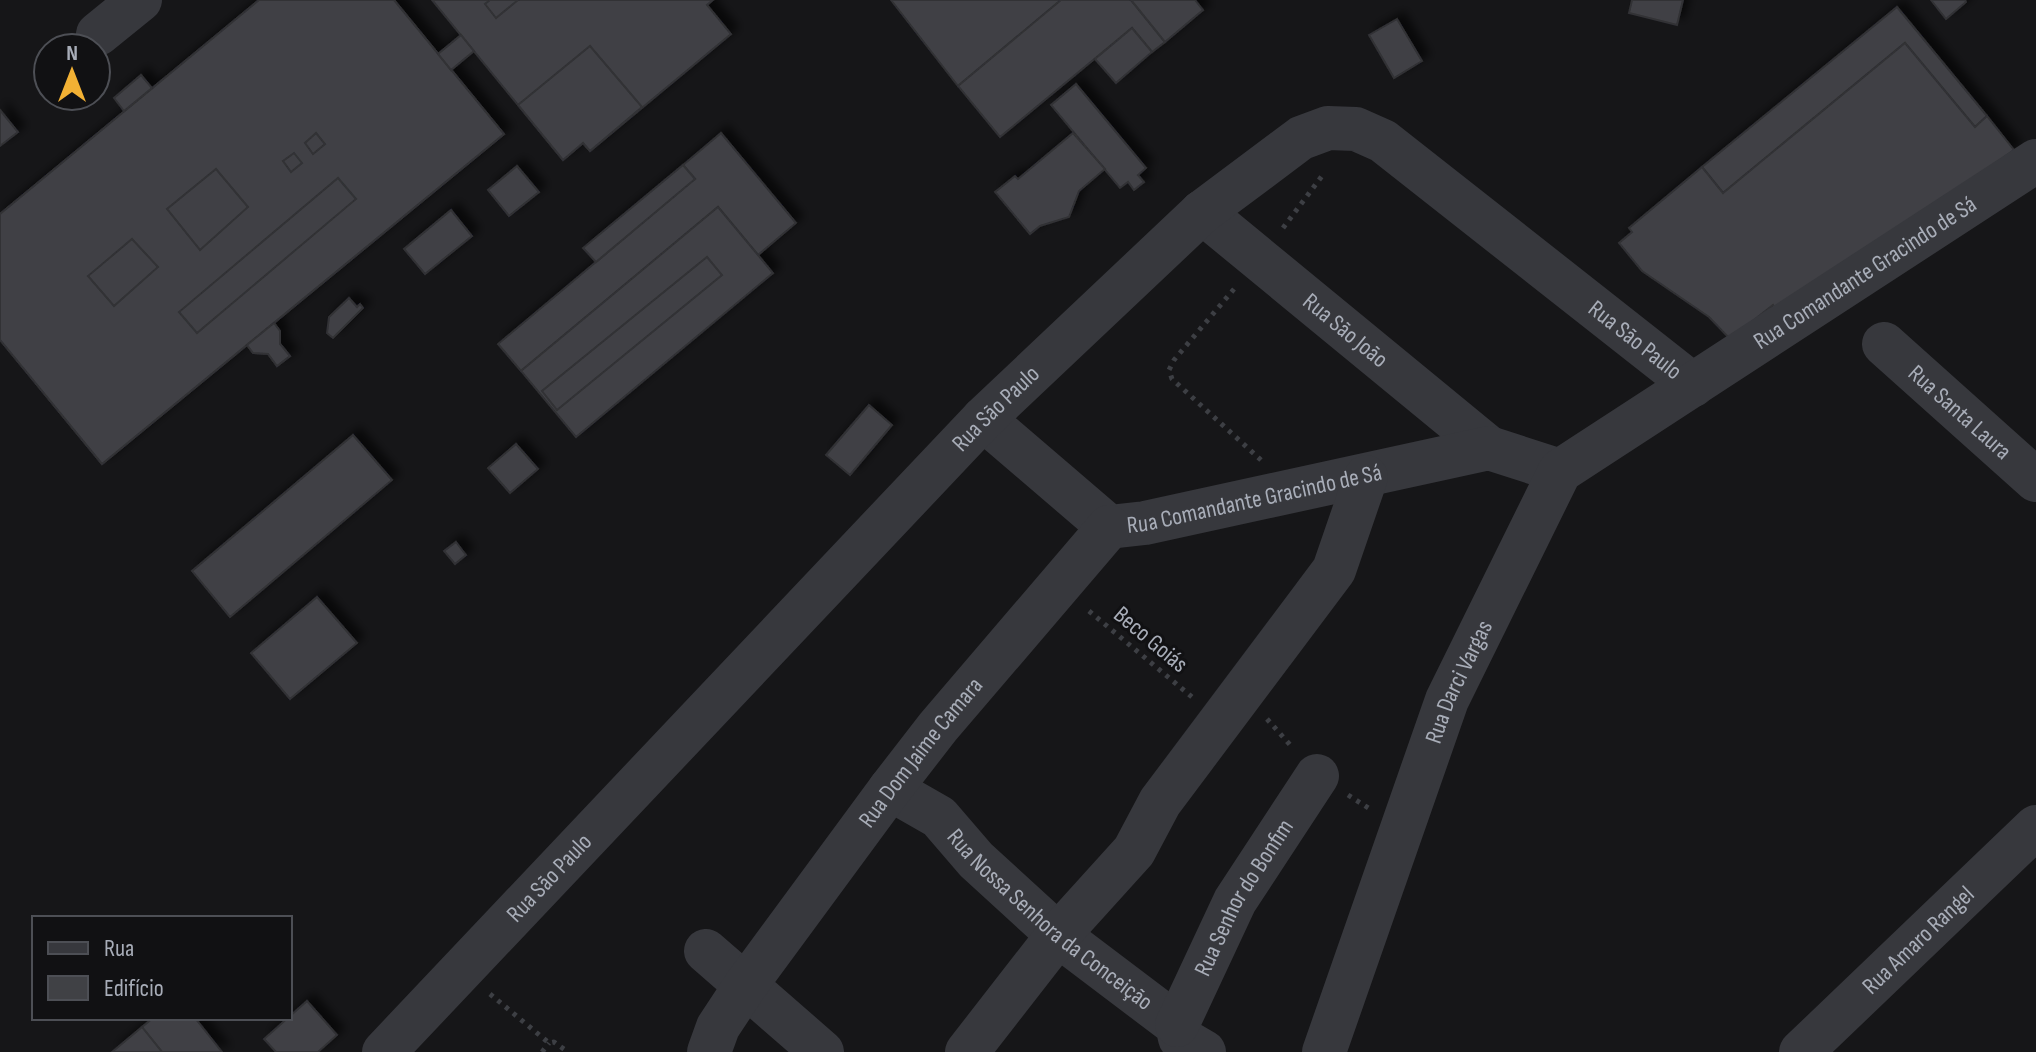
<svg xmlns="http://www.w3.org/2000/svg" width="2036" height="1052" font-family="'Sofia Sans Condensed',sans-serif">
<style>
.building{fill:#404145;stroke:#303034;stroke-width:2;filter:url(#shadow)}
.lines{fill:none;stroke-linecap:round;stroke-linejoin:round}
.path{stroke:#3d3f44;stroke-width:5;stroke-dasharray:4 6;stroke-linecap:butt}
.minor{stroke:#37383d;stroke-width:44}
.labels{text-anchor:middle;stroke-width:6;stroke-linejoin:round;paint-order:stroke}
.street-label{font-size:24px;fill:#a8adb8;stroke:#111113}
</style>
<defs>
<filter id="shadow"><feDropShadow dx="7" dy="-7" stdDeviation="4" flood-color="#0009"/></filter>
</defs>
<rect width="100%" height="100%" fill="#161618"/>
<!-- building -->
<g class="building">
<polygon points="259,0 394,0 504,134 274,323 280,331 280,344 290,356 277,366 268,354 253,353 247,345 102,464 0,340 0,214"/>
<polygon points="259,0 394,0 504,134 102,464 0,340 0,214"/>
<polygon points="432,0 713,0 707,5 731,34 590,151 583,143 563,160"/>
<polygon points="490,0 518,0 496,18 485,4"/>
<polygon points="891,0 1061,0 958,86"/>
<polygon points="1061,0 1131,0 1165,42 1152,52 1132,28 1000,137 958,86"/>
<polygon points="1131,0 1195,0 1203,10 1165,42"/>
<polygon points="1632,0 1683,0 1677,25 1629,13"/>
<polygon points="1931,0 1965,0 1966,2 1946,19"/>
<polygon points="1897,7 1987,116 1975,127 1905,43 1723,193 1702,167"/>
<polygon points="1397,19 1422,61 1394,78 1369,35"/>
<polygon points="1132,28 1152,52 1116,83 1095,59"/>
<polygon points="461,35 474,51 451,70 438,54"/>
<polygon points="1905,43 1975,127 1987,116 2014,150 1781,316 1773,305 1730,339 1709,317 1642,271 1619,243 1632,232 1629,228 1702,167 1723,193"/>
<polygon points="590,46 642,107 590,151 583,143 563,160 518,105"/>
<polygon points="141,75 152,88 124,111 114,98"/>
<polygon points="1076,84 1146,168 1138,175 1144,182 1134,190 1128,182 1120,188 1051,105"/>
<polygon points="0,110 18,132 0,146"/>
<polygon points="316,133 325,144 313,154 305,143"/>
<polygon points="721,133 796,223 758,255 718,207 521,371 498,344 695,179 683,165"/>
<polygon points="1073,133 1105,169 1079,191 1069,217 1040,226 1030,234 995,192 1015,176 1018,179"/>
<polygon points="294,153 302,163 291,172 283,161"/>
<polygon points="683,165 695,179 596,262 583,248"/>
<polygon points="517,166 539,192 509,216 488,190"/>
<polygon points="216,169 248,207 200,250 167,209"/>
<polygon points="338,178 356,199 197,333 179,312"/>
<polygon points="718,207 773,273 576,437 521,371"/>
<polygon points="451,210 472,236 425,274 404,249"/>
<polygon points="132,239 158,267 114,306 88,276"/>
<polygon points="707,257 722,275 557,410 542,391"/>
<polygon points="349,298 357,307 360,304 363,308 333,338 327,333 329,317"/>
<polygon points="274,323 280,331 280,344 290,356 277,366 268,354 253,353 247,345"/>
<polygon points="869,405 892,425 850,475 826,455"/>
<polygon points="353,435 392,480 230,617 192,571"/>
<polygon points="516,444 538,469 510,493 488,468"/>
<polygon points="456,542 466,555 455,564 444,551"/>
<polygon points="317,597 357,643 290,699 251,653"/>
<polygon points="307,1001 337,1035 318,1052 276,1052 264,1039"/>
<polygon points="153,1018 195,1018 222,1052 162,1052 142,1027"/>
<polygon points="142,1027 162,1052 112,1052"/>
</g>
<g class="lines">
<!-- path -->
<g class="path">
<polyline points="1283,228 1325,172"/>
<polyline points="1234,289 1174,360 1169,370 1172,379 1261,460"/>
<polyline points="1089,611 1192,697"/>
<polyline points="1267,719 1292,747"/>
<polyline points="1348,795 1370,809"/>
<polyline points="490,994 549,1043 554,1042 568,1052"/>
<polyline points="542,1052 549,1043"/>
</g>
<!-- minor -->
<g class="minor">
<polyline points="98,34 140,0"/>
<path id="s1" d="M1202 212 1489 448"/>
<path id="s2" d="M1884 344 2036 480"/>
<path id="s3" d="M983 419 1109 527 1145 523 1489 448 1560 471"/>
<path id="s4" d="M890 789 939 817 976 860 1058 935 1177 1025 1180 1038 1204 1052"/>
<polyline points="706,951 822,1052"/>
<path id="s5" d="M1177 1025 1235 901 1317 776"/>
<path id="s6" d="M384 1052 983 419 1202 212 1301 138 1328 128 1356 129 1383 141 1693 385"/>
<path id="s7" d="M709 1052 718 1027 745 986 890 789 938 727 1109 527"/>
<polyline points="967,1052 1058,935 1134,851 1160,802 1334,570 1366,477"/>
<path id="s8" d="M1324 1052 1447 700 1560 471 2036 161"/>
<path id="s9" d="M1801 1052 2036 827"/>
</g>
</g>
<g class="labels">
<!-- street labels -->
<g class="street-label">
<text dy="8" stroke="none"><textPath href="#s8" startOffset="992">Rua Comandante Gracindo de Sá</textPath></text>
<text dy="8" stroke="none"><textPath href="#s1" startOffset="186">Rua São João</textPath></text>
<text dy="8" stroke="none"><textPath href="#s6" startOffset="1704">Rua São Paulo</textPath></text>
<text dy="8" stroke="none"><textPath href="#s6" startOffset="888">Rua São Paulo</textPath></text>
<text dy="8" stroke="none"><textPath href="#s2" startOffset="102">Rua Santa Laura</textPath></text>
<text dy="8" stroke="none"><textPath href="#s3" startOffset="314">Rua Comandante Gracindo de Sá</textPath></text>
<text transform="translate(1151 639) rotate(40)" y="8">Beco Goiás</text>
<text dy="8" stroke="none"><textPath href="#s8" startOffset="394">Rua Darci Vargas</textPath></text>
<text dy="8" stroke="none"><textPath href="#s7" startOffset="368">Rua Dom Jaime Camara</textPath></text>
<text dy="8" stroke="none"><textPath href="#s6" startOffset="240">Rua São Paulo</textPath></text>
<text dy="8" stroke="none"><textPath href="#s5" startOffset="144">Rua Senhor do Bonfim</textPath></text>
<text dy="8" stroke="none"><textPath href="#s4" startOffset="208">Rua Nossa Senhora da Conceição</textPath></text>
<text dy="8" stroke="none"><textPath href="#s9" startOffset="162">Rua Amaro Rangel</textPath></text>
</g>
</g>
<!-- legend -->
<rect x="32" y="916" width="260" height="104" fill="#111113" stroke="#4d4f55" stroke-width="2"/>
<rect x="48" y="942" width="40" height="12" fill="#37383d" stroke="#4d4f55" stroke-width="2"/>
<text x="104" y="956" font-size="24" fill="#a8adb8">Rua</text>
<rect x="48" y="976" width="40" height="24" fill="#404145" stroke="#4d4f55" stroke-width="2"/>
<text x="104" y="996" font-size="24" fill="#a8adb8">Edifício</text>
<!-- north arrow -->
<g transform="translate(72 72)"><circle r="38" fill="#111113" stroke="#4d4f55" stroke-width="2"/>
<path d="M0-6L14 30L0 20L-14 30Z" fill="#f2b134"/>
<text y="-12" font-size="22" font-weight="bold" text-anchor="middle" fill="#a8adb8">N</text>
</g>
</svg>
